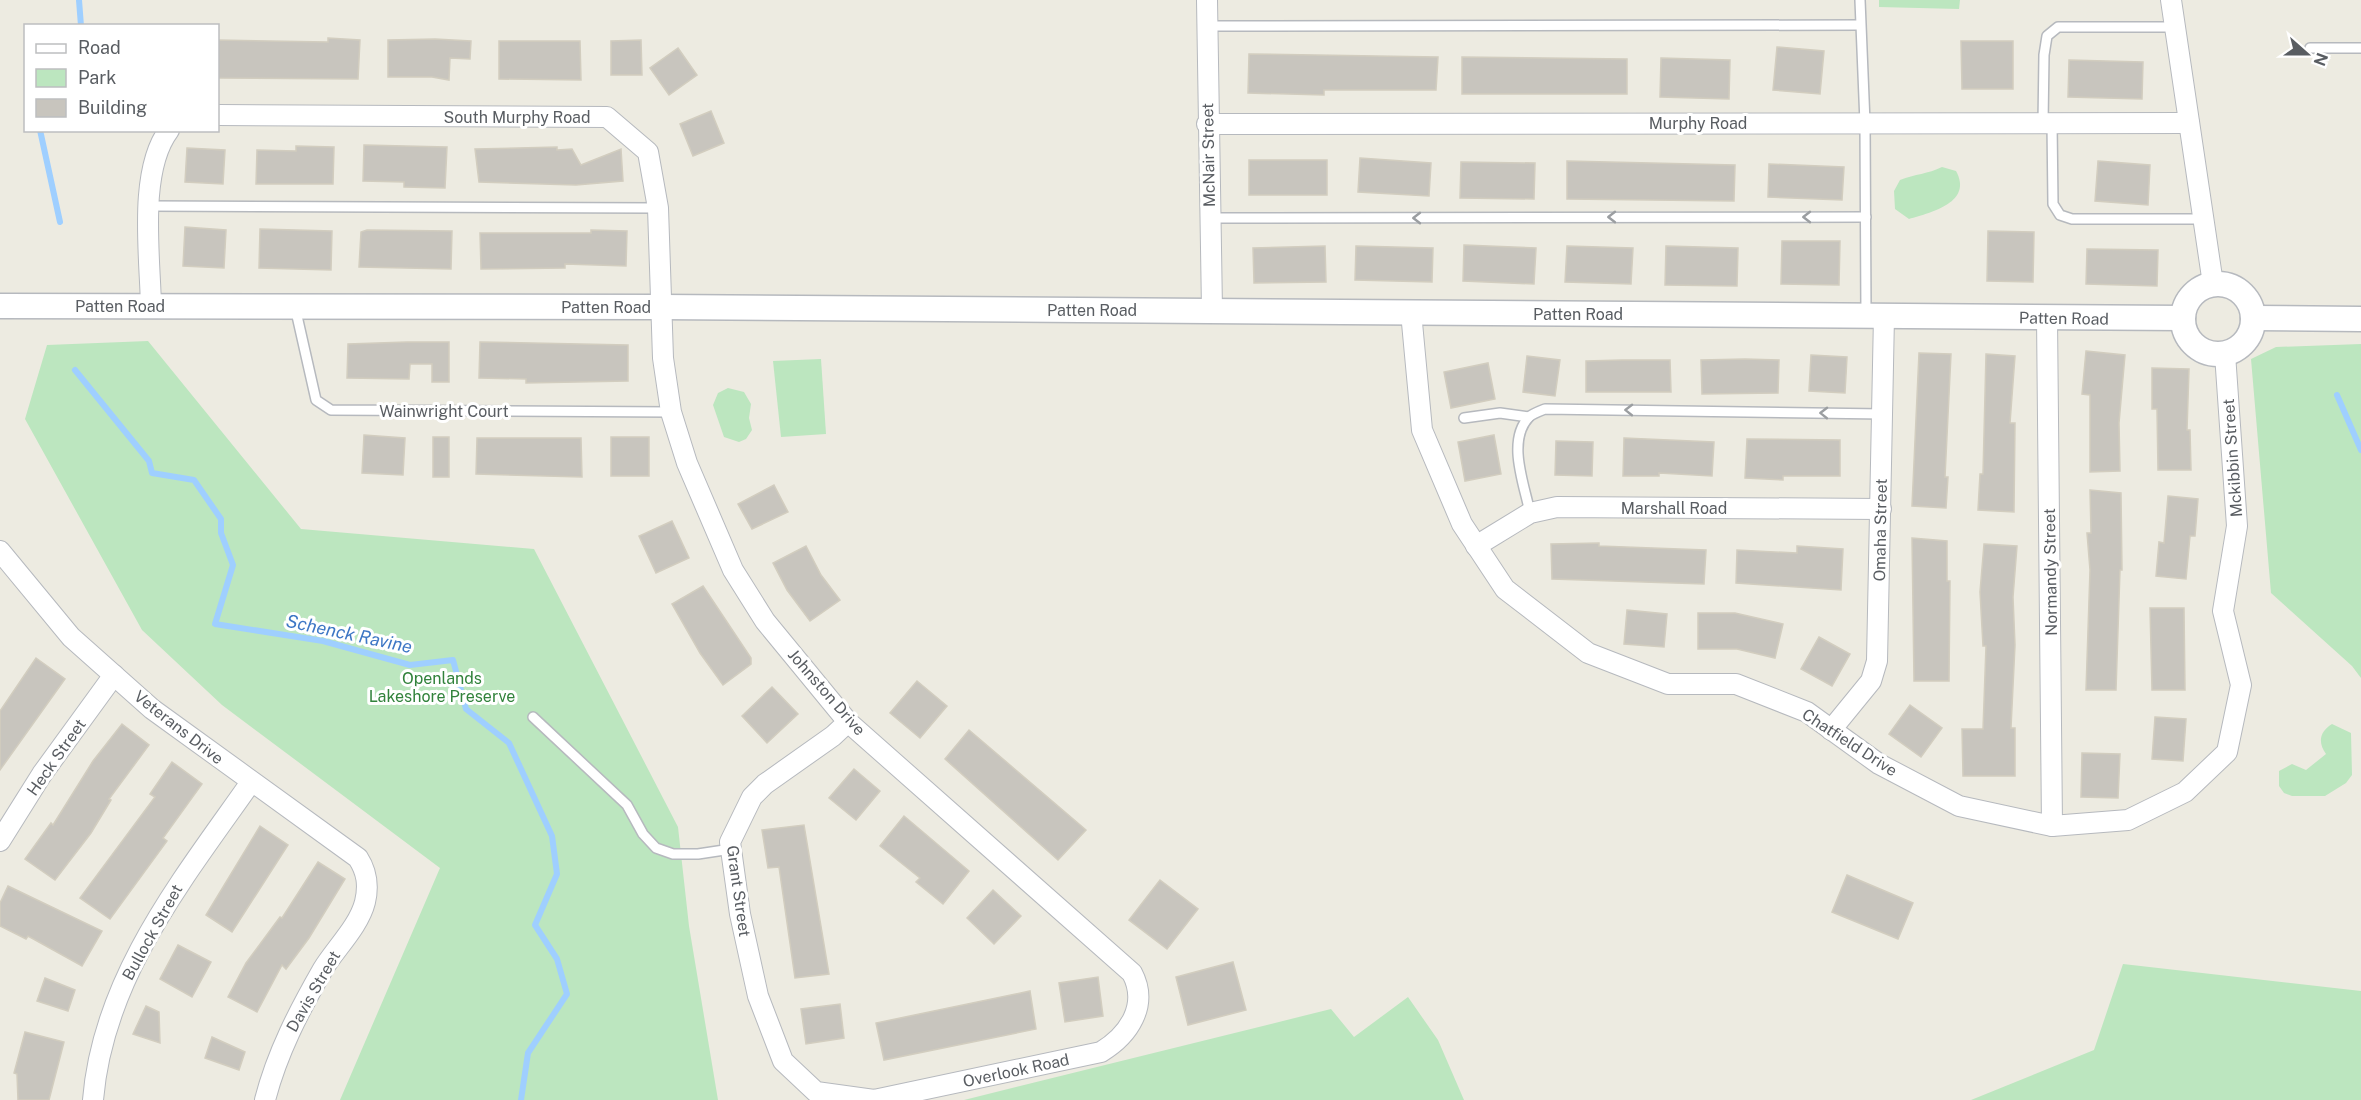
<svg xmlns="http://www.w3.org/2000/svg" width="2361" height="1100" font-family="'Public Sans',sans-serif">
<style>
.green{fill:#bce6bf}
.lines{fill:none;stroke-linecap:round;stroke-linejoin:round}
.stream{stroke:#9fcfff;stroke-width:6}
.building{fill:#c8c5be;stroke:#d2cdbf;stroke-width:1.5}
.service-casing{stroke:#b6b9be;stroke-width:12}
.minor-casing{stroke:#b6b9be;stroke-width:22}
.tertiary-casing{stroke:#b6b9be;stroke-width:27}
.service{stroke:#fff;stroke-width:9}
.minor{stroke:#fff;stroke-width:20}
.tertiary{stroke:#fff;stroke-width:24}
.oneway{stroke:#9b9ea1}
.labels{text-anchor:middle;stroke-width:6;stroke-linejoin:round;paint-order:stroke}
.street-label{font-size:16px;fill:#595d62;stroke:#fff}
.park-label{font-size:16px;fill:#31823b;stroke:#fff}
.water-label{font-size:18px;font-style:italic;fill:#3e77c5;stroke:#fff}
</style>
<rect width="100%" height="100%" fill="#edebe1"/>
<!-- green -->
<g class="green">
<polygon points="1879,0 1960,0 1959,9 1879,7"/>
<path d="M1942 167 1956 171C1973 202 1933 212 1909 219L1895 209 1894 191 1900 180C1915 174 1928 174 1942 167Z"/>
<polygon points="148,341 301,529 534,549 678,827 689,926 718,1100 340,1100 440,868 222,705 142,630 25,419 47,345"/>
<polygon points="2361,344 2361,678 2352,666 2271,593 2251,359 2276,347"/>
<polygon points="821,359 826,434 781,437 773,361"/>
<polygon points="728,388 744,392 751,404 749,418 752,430 746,439 739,442 724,437 713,405 718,393"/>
<path d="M2332 724 2351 733 2352 775 2346 783 2325 796H2292L2284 793 2279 786V771L2292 764 2306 770 2326 754C2318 743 2319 732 2332 724Z"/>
<polygon points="2123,964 2361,991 2361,1100 1971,1100 2094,1050"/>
<polygon points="1408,997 1438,1040 1464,1100 964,1100 1331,1009 1354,1037"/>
</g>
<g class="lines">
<!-- stream -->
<g class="stream">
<polyline points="79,0 81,26"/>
<polyline points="40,130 60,222"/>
<polyline points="75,370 149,461 152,473 194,480 221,519 221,533 233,565 215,624 323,641 410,665 453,660 466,709 509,743 552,836 557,874 535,925 557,959 567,994 528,1053 521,1100"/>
<polyline points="2337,395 2361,450"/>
</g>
</g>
<!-- building -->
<g class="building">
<polygon points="328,38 360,40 358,79 218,78 218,40 328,42"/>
<polygon points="435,39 471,41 470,59 450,58 449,80 432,77 388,77 388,40"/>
<polygon points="641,40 642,75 611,75 611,41"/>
<polygon points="499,41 580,41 581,80 499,79"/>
<polygon points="1961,41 2013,41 2013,89 1962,89"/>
<polygon points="1777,47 1824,51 1820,94 1773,90"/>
<polygon points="678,48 697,75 669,95 650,68"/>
<polygon points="1249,54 1438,57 1436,90 1324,90 1324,95 1248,93"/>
<polygon points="1462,57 1627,59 1627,94 1462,94"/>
<polygon points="1661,58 1730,60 1729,99 1660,97"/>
<polygon points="2069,60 2143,62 2142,99 2068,97"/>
<polygon points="711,111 724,143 693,156 680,124"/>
<polygon points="364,145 447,147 445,188 404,187 404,182 363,181"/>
<polygon points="296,146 334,147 333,184 256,184 257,150 296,151"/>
<polygon points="557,147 557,150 572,149 581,165 621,149 623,181 576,185 479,182 475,149"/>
<polygon points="187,148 225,150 223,184 185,182"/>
<polygon points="1360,158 1431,163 1429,196 1358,192"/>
<rect x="1249" y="160" width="78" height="35"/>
<polygon points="1567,161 1735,165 1734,201 1567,199"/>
<polygon points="2098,161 2150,165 2148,205 2095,201"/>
<polygon points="1461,162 1535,163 1534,199 1460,198"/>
<polygon points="1769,164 1844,167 1842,200 1768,197"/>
<polygon points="185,227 226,230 224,268 183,266"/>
<polygon points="260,229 332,231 331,270 259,268"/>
<polygon points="367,230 452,231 451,269 359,267 361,232"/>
<polygon points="591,230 627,231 626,266 565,264 565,268 481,269 480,233 591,233"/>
<polygon points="1988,231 2034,232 2033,282 1987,281"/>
<polygon points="1782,241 1840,241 1839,285 1781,284"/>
<polygon points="1464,245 1536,248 1534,284 1463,281"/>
<polygon points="1325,246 1326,282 1254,283 1253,248"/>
<polygon points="1356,246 1433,248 1432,282 1355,280"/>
<polygon points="1567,246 1633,248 1631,284 1565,282"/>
<polygon points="1666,246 1738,248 1737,286 1665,285"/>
<polygon points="2087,249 2158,250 2157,286 2086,284"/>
<polygon points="407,342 449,342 449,382 432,382 432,364 410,364 409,379 347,378 348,344"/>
<polygon points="480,342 628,345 628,381 526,383 526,379 479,378"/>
<polygon points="2086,351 2125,355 2119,423 2120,471 2090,472 2090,395 2082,394"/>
<polygon points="1919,353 1951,354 1945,477 1948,477 1946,508 1912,506"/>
<polygon points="1986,354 2015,356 2010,423 2015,423 2014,512 1978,510 1980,474 1983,474"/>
<polygon points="1811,355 1847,357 1845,393 1809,391"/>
<polygon points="1527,356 1560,360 1555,396 1523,392"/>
<polygon points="1745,359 1779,360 1778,393 1702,394 1701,360"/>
<polygon points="1622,360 1670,360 1671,392 1586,392 1586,361"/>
<polygon points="1488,363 1495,399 1451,408 1444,372"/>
<polygon points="2152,368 2189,369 2187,430 2190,430 2191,470 2158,470 2157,409 2152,409"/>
<polygon points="364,435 405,438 403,475 362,473"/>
<polygon points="1494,435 1501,474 1465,481 1458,442"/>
<rect x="433" y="437" width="16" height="40"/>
<rect x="611" y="437" width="38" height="39"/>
<polygon points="477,438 581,438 582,477 476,474"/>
<polygon points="1624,438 1714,442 1712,476 1659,473 1659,476 1623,476"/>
<polygon points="1747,439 1840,440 1840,476 1783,476 1783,480 1745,478"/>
<polygon points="1556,441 1593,442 1592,476 1555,475"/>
<polygon points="774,485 788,512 752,529 738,504"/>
<polygon points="2090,490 2121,493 2122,570 2120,570 2116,690 2086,690 2090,570 2087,533 2091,533"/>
<polygon points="2168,496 2198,499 2195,536 2190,536 2186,579 2156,576 2159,542 2164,543"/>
<polygon points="672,521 689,558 656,573 639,536"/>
<polygon points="1912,538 1947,541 1947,581 1950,581 1949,681 1914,681"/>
<polygon points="1599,543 1599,546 1706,550 1704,584 1552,579 1551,544"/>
<polygon points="1984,544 2017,546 2013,597 2015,645 2011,728 2015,728 2015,776 1963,776 1962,729 1983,729 1986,646 1983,646 1980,592"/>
<polygon points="806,546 821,575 840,600 810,621 787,590 773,563"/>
<polygon points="1797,546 1843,549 1841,590 1736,583 1737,550 1797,553"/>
<polygon points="703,586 751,658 751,664 723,685 700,653 672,604"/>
<polygon points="2150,608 2184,608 2185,690 2152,690"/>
<polygon points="1627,610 1667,614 1664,647 1624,644"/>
<polygon points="1698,613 1735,613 1783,624 1775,658 1737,649 1698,649"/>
<polygon points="1819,637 1850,654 1832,686 1801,669"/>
<polygon points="36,658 65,679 0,770 0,711"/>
<polygon points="917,681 947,706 920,738 890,713"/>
<polygon points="772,687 798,714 767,743 742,716"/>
<polygon points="1910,705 1942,728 1921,757 1889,734"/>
<polygon points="2155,717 2186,719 2183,761 2152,759"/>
<polygon points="122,724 149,745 109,799 111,800 91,833 55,880 25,859 51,823 53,825 93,761"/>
<polygon points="969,730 1086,830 1058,860 945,759"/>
<polygon points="2082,753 2120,754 2118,798 2081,797"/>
<polygon points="172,762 202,784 163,838 167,841 110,919 80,898 155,797 150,794"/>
<polygon points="854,769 880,791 856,820 829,798"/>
<polygon points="904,816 969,871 943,904 916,882 920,878 880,846"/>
<polygon points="804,825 829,974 795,978 779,867 768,868 762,830"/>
<polygon points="260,826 288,845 232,932 206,915"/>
<polygon points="318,862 345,879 309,938 286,969 282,965 257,1012 228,997 246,963 280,917 282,918"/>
<polygon points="1847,875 1913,903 1898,939 1832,912"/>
<polygon points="1160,880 1198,909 1167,949 1129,920"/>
<polygon points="8,886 102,931 82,966 28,936 26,939 0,926 0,903"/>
<polygon points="993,890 1021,916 994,944 967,918"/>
<polygon points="178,945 211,962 192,997 160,979"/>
<polygon points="1233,962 1246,1010 1188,1025 1176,977"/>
<polygon points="1098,977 1103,1016 1065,1022 1059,983"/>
<polygon points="45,978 75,990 68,1011 37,1001"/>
<polygon points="1030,991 1036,1029 884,1060 876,1023"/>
<polygon points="840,1004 844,1038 806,1044 801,1009"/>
<polygon points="146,1006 159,1012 160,1043 133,1034"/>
<polygon points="25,1032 64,1042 49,1100 18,1100 17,1074 14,1073"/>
<polygon points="212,1037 245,1052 239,1070 205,1058"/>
</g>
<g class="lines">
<!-- service casing -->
<g class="service-casing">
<g id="service">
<polyline points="1860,0 1865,123 1866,315"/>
<polyline points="1207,26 1860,25"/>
<polyline points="2310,48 2361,48"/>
<polyline points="2043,123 2044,55 2047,36 2058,27 2175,27"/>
<polyline points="2052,123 2053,204 2060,215 2072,219 2203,219"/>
<polyline points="149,206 658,208"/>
<polyline points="1210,218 1866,217"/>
<polyline points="295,307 316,400 331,410 671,412"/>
<polyline points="1464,418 1500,413 1529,417"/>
<path d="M1530 513C1525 486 1506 441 1529 417 1532 414 1540 411 1545 409L1883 414"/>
<polyline points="533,717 627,805 643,834 656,848 673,854 698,854 731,849"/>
</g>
</g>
<!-- minor casing -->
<g class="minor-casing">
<g id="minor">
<polyline points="1207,0 1212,310"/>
<polyline points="2171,0 2213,284"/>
<path d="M218 115 607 117 648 152 658 208 663 358 671 412 687 463 733 570 765 621 848 722 1132 973C1149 1005 1129 1035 1101 1052L874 1100 816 1092 783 1061 758 996 740 914 730 842 752 797 765 784 833 736 848 722"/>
<polyline points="1207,124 2189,123"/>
<path d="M151 306C150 256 138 171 169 130"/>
<polyline points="1411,312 1422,430 1462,524 1505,589 1588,653 1668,684 1736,684 1807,712 1879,764 1959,806 2052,826 2128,820 2185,792 2227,752 2241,685 2223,611 2237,526 2225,354"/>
<polyline points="2047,317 2052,826"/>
<polyline points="1476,546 1530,513 1557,507 1881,509"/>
<path d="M0 551 71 637 152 709 358 858C367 872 369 885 365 902 359 926 336 948 323 969 299 1011 277 1053 265 1100"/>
<polyline points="1831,730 1871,681 1877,661 1884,316"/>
<polyline points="0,841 42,774 114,675"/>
<path d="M93 1100C103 977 183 879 251 782"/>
</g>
</g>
<!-- tertiary casing -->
<g class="tertiary-casing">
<g id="tertiary">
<circle cx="2218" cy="319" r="35"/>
<polyline points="0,306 661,307 2183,318"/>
<polyline points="2253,318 2361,319"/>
</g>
</g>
<!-- service -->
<use href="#service" class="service"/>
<!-- minor -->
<use href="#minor" class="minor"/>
<!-- tertiary -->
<use href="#tertiary" class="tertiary"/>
</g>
<!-- one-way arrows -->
<defs><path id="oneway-chevron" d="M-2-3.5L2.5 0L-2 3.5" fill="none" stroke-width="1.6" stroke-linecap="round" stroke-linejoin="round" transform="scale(1.5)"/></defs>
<g class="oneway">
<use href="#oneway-chevron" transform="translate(1612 217) rotate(180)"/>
<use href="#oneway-chevron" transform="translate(1807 217) rotate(180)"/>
<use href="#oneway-chevron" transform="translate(1417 218) rotate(180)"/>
<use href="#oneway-chevron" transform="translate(1629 410) rotate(-179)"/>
<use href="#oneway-chevron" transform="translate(1824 413) rotate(-179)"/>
</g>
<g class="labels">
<!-- street labels -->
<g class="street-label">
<text x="517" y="123">South Murphy Road</text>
<text x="1698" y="129">Murphy Road</text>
<text transform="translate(1208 155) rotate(-91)" y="6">McNair Street</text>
<text x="120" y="312">Patten Road</text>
<text x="606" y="313">Patten Road</text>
<text x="1092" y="316">Patten Road</text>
<text x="1578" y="320">Patten Road</text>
<text transform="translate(2064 318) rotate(1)" y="6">Patten Road</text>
<text x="444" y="417">Wainwright Court</text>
<text transform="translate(2232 458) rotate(-94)" y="6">Mckibbin Street</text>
<text x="1674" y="514">Marshall Road</text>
<text transform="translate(1880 530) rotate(-89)" y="6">Omaha Street</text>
<text transform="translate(2050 572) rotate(-91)" y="6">Normandy Street</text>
<text transform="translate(827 692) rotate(49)" y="6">Johnston Drive</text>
<text transform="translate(179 727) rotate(38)" y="6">Veterans Drive</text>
<text transform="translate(1850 742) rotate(33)" y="6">Chatfield Drive</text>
<text transform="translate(56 757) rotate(-55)" y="6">Heck Street</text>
<text transform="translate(739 891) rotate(82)" y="6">Grant Street</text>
<text transform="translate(152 932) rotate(-61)" y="6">Bullock Street</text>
<text transform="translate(313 991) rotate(-60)" y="6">Davis Street</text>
<text transform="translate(1016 1070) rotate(-12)" y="6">Overlook Road</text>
</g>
<!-- park labels -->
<g class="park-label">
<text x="442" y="684">Openlands<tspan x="442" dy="18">Lakeshore Preserve</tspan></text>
</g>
<!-- water labels -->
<g class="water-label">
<text transform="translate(349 634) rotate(12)" y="6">Schenck Ravine</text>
</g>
</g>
<!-- legend -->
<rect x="24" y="24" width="195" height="108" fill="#ffffff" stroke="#bdbec0" stroke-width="1.5"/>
<rect x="36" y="44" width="30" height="9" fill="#ffffff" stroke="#bdbec0" stroke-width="1.5"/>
<text x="78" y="54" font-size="18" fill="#595d62">Road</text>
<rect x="36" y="69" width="30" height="18" fill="#bce6bf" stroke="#bdbec0" stroke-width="1.5"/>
<text x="78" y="84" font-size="18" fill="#595d62">Park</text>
<rect x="36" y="99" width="30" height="18" fill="#c8c5be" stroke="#bdbec0" stroke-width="1.5"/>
<text x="78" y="114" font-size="18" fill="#595d62">Building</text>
<!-- north arrow -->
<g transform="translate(2307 54) rotate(111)" stroke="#ffffff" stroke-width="4.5" paint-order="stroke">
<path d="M0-4.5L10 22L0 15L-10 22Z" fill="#595d62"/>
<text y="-9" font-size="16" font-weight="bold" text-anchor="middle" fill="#595d62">N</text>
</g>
</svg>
